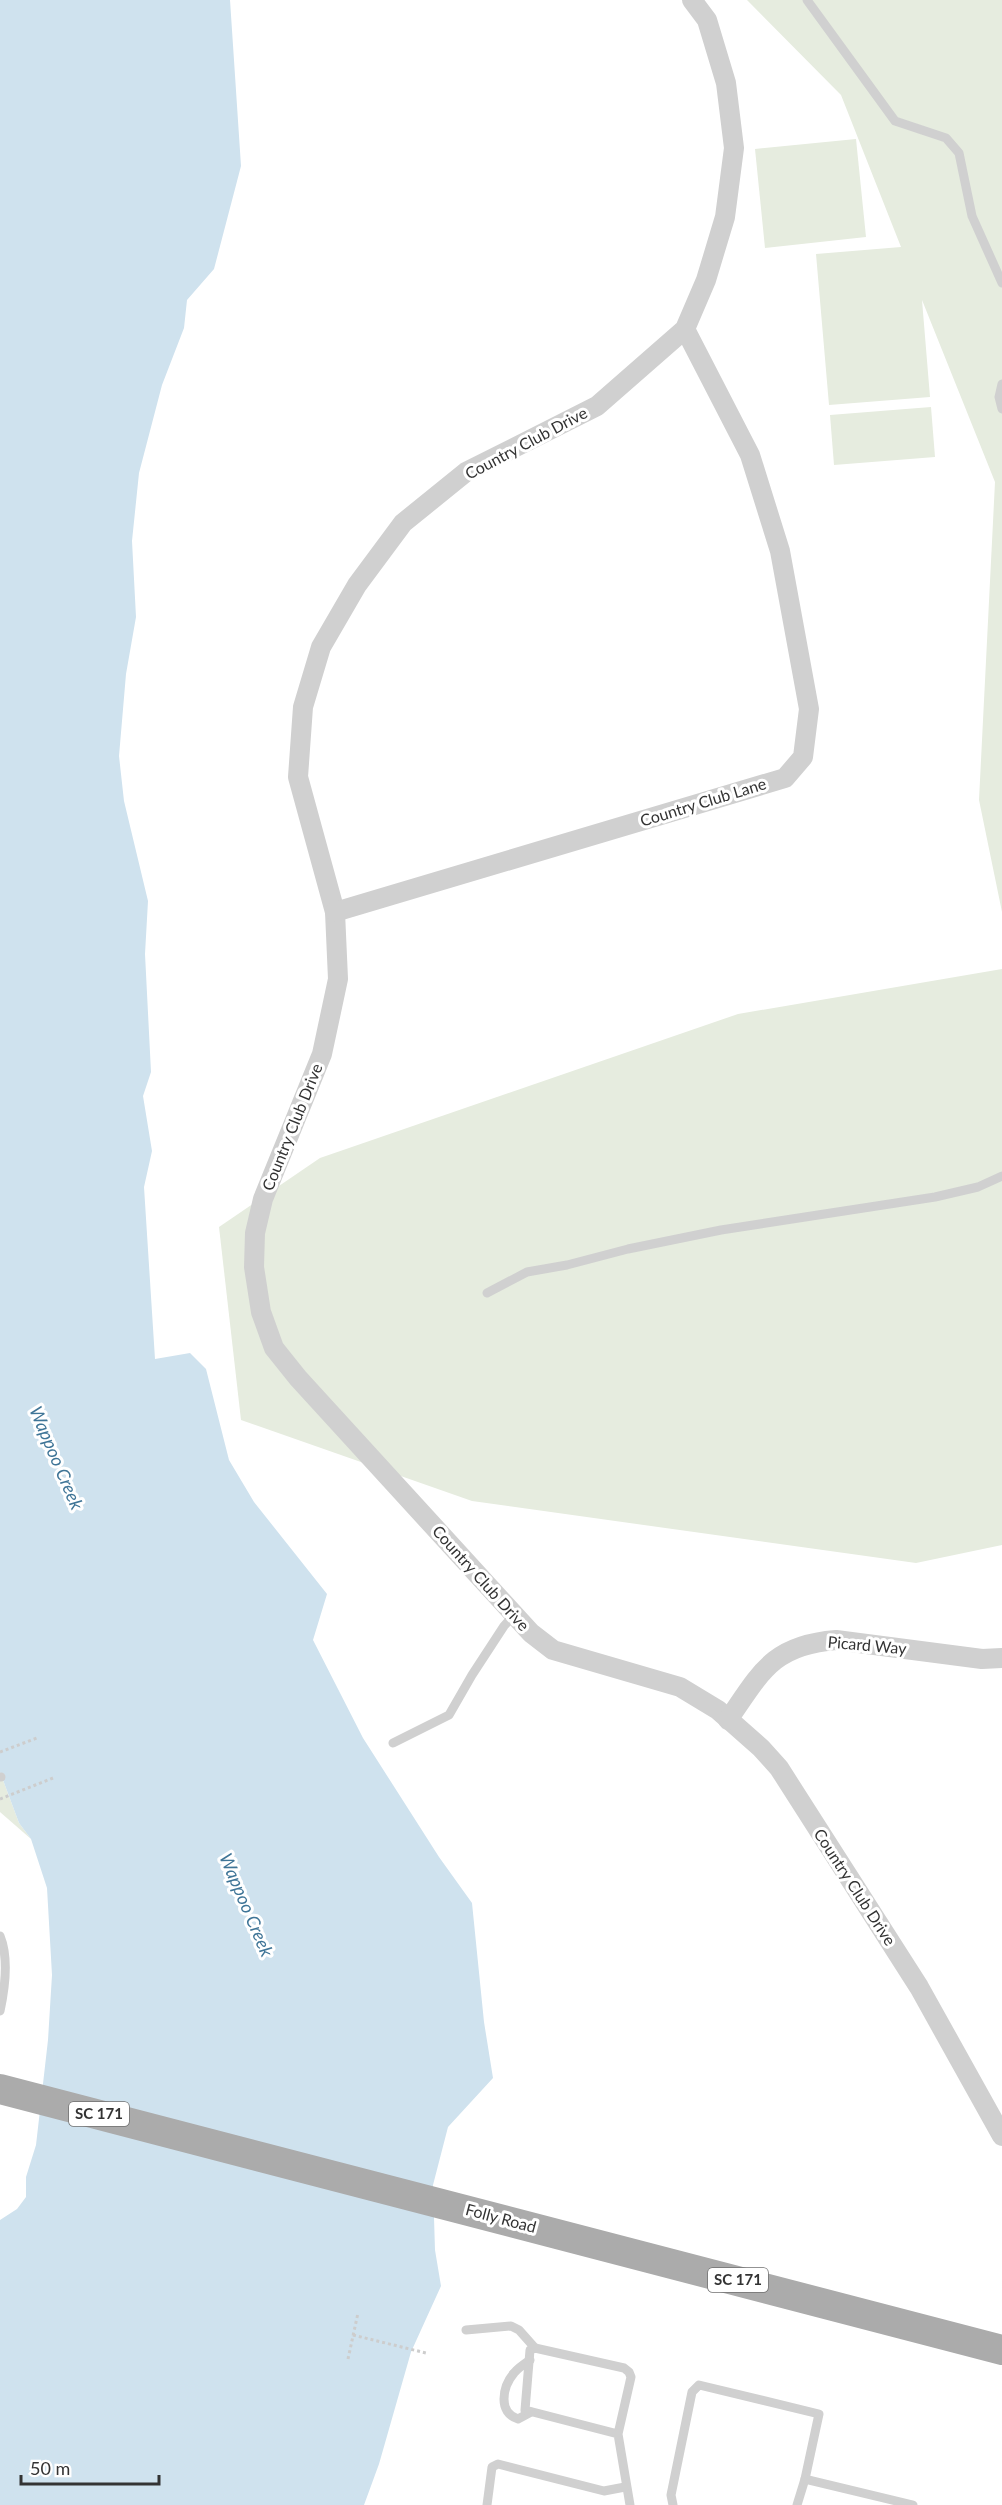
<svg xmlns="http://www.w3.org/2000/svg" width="1002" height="2505" font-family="Lato,sans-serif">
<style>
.green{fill:#e6ecdf}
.water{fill:#cfe2ee}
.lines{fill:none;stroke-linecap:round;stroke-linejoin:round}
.path{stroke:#cdcdcd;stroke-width:3;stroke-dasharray:3 3;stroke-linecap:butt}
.lane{stroke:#d0d0d0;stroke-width:9}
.street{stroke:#d0d0d0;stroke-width:20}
.primary{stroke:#ababab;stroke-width:30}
.labels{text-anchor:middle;stroke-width:6;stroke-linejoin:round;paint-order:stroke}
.shield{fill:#fff;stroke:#707070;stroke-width:1.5}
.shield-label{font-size:15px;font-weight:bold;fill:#333}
.street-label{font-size:16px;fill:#333;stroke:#fff}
.water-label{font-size:18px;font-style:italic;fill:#3f7597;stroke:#fff}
</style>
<rect width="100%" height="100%" fill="#fff"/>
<!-- green -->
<g class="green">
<polygon points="747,0 1002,0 1002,912 979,800 995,482 922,300 930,397 829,405 816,254 901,247 841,95"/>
<polygon points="856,139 866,237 765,248 755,149"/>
<polygon points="931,407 935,457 834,465 830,415"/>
<polygon points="1002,969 1002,1545 916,1563 472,1501 241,1420 219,1227 320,1158 738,1014"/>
<polygon points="0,1772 19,1823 31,1839 0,1812"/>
</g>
<!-- water -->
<polygon class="water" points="0,0 230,0 241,166 214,269 187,300 184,328 162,385 139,473 132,541 136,617 126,674 119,756 124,801 148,901 145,954 151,1072 143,1096 152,1151 144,1187 155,1359 190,1353 206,1369 229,1460 254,1502 327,1594 313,1640 363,1738 439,1857 472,1903 484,2022 493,2078 448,2127 433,2185 435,2250 441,2286 411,2352 379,2464 364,2505 0,2505 0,2220 17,2209 26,2197 26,2177 36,2145 48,2040 52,1975 47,1888 31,1839 19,1823 0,1772"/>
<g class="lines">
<!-- path -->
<g class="path">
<polyline points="0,1752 37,1738"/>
<polyline points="0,1799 53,1778"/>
<polyline points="353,2335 426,2353"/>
<polyline points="348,2359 358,2313"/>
</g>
<!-- lane -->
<g class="lane">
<polyline points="807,0 895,121 946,138 959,153 972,216 1002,283"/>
<polyline points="1002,384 999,397 1002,409"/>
<polyline points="487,1293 527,1272 567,1265 628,1249 721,1230 935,1197 978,1187 1002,1176"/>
<polyline points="393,1743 449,1715 472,1675 504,1626 514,1615"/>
<polyline points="0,1777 1,1777"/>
<path d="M0 1936C9 1958 5 1988 0 2011"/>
<polyline points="466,2330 511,2326 519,2330 535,2348"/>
<path d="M530 2360C524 2364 518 2368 514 2373 502 2387 498 2413 518 2419L531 2412"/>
<polyline points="618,2434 525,2410 530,2350 535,2348 624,2368 629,2372 631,2377 618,2434 630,2505"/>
<polyline points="487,2505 492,2467 498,2464 604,2491 625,2487"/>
<polyline points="673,2505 671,2495 692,2392 699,2385 819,2414 805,2479"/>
<polyline points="797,2505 805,2479 913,2505"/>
</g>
<!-- street -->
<g class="street">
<polyline points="692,0 707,20 726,83 734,148 725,217 706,280 685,329 597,406 466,472 403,523 357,585 321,647 303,707 298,777 335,912 338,979 322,1054 263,1199 255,1233 254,1267 261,1312 274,1348 298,1378 531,1633 553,1650 680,1687 718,1710 761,1748 779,1768 919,1987 1002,2136"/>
<polyline points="335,912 785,778 803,757 809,709 780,551 750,455 685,329"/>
<path d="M728 1720C761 1672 773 1645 836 1640L982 1659 1002 1658"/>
</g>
<!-- primary -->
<polyline class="primary" points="0,2089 1002,2350"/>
</g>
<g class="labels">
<!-- shield labels -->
<g class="shield">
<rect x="69" y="2102" width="60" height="24" rx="4.5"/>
<rect x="708" y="2268" width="60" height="24" rx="4.5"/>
</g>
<g class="shield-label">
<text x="99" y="2119">SC 171</text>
<text x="738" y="2285">SC 171</text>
</g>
<!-- street labels -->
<g class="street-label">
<text transform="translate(526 443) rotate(-28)" y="6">Country Club Drive</text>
<text transform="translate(703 802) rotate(-17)" y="6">Country Club Lane</text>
<text transform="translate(292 1127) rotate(-68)" y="6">Country Club Drive</text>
<text transform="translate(481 1578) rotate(48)" y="6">Country Club Drive</text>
<text transform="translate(867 1645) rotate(5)" y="6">Picard Way</text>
<text transform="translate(855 1887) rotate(57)" y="6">Country Club Drive</text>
<text transform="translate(501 2218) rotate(15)" y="6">Folly Road</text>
</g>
<!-- water labels -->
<g class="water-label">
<text transform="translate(56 1458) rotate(67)" y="6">Wappoo Creek</text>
<text transform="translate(246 1905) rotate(67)" y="6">Wappoo Creek</text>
</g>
</g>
<!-- scale -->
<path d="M21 2475v9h138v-9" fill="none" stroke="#333333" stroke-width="3"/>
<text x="30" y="2475" font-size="18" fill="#333333" stroke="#ffffff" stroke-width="4.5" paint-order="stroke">50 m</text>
</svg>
